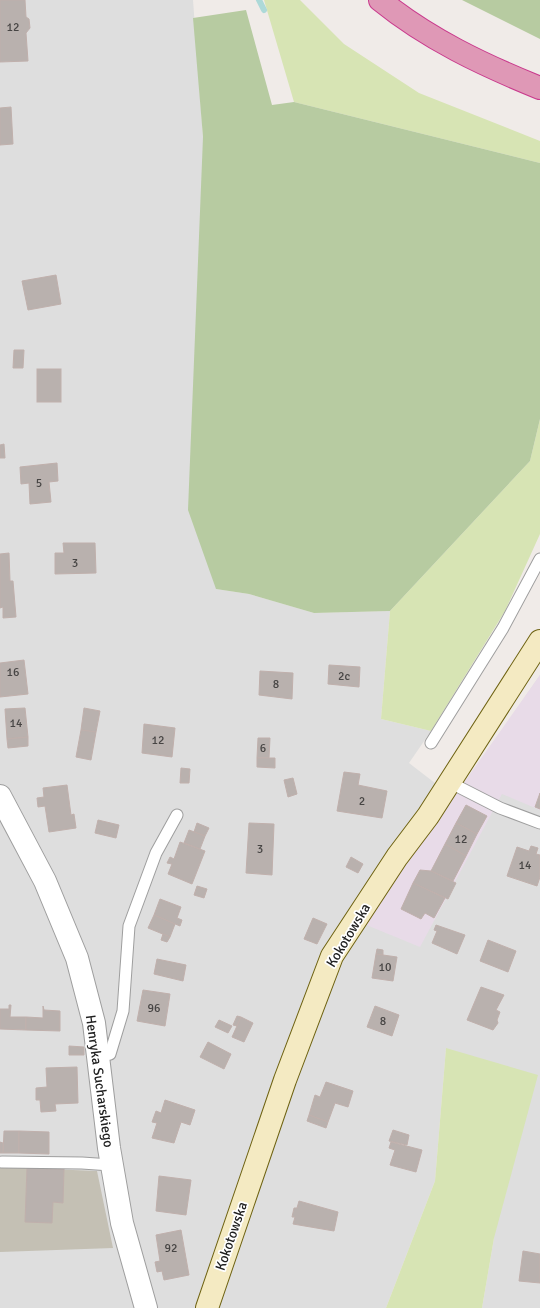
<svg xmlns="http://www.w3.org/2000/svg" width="540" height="1308" font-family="Signika,sans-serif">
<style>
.residential{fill:#dedede}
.industrial{fill:#e8dbe8}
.construction{fill:#c4c0b4}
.grass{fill:#d7e4b4}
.forest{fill:#b7cba1}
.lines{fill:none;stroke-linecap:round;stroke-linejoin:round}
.stream{stroke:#add9d8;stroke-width:6}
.building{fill:#b9b1ae;stroke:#c0b0ac}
.lane-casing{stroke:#9e9e9e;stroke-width:13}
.street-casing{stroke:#9e9e9e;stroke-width:24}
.secondary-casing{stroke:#6e6211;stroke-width:24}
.highway-casing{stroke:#c93a8d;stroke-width:24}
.lane{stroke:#fff;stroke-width:11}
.street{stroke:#fff;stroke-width:22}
.secondary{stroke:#f4eac2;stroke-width:22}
.highway{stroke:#df98b6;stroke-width:22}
.labels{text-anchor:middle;stroke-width:3.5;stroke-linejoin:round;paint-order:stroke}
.number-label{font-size:12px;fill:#474544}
.street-label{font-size:14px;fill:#212121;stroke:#fff}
</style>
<rect width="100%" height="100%" fill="#f0ebe8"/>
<!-- residential -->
<polygon class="residential" points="0,0 193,0 203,137 216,589 249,594 314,613 390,611 381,719 431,731 409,763 453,797 462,788 540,675 540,1308 482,1308 494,1238 446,1048 435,1181 386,1308 0,1308"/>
<!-- industrial -->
<polygon class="industrial" points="540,675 540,810 502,794 420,947 364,924"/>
<!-- construction -->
<polygon class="construction" points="0,1167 97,1171 113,1248 0,1252"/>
<!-- grass -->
<g class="grass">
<polygon points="264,0 300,0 344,44 419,93 540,141 540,163 294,102"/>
<polygon points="540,419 540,534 505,611 431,731 381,719 390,611 530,461"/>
<polygon points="446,1048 538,1075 494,1238 482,1308 386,1308 435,1181"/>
</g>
<!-- forest -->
<g class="forest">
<polygon points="462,0 540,0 540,39"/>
<polygon points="246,10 272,105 294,102 540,163 540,419 530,461 390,611 314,613 249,594 216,589 188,510 203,137 193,18"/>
</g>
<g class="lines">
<!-- stream -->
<polyline class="stream" points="259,0 264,10"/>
</g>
<!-- building -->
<g class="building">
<polygon points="0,0 25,0 26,17 29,19 30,28 26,33 28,61 0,62"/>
<polygon points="11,107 13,144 0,145 0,108"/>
<polygon points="56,275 61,304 28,310 22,281"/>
<polygon points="14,350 24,350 23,368 13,368"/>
<rect x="37" y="369" width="24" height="33"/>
<polygon points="4,444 5,458 0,458 0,445"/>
<polygon points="57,463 58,481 49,482 51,502 30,504 29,483 21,484 20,467"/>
<polygon points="63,543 95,543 96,573 55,574 55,553 64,553"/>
<polygon points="9,553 10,581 13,581 16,617 3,618 3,607 0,608 0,554"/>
<polygon points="24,660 28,694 0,697 0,663"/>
<polygon points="329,665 360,667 359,687 328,684"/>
<polygon points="260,671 293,673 292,699 259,695"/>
<polygon points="25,708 28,737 7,739 5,709"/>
<polygon points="84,708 100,711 96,732 81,730"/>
<polygon points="144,724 175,728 172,757 142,753"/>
<polygon points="81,730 96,732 91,760 76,757"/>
<polygon points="28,737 28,746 8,748 7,739"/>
<polygon points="258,738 270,738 269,758 257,758"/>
<polygon points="257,758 275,758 275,768 257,767"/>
<polygon points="181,768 190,769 189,783 180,783"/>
<polygon points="344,772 360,774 358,785 387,791 382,818 337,811"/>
<polygon points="293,778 297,794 288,797 284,780"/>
<polygon points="67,785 71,815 74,814 76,828 49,832 45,806 38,807 37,798 44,797 43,788"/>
<polygon points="540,793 540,809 535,807"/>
<polygon points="466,805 487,816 477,834 456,823"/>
<polygon points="98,820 119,825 116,838 95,833"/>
<polygon points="197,823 209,828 205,836 194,832"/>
<polygon points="249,823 274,824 272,875 246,873"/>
<polygon points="456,823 477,834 466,856 445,844"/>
<polygon points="189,830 205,836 200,849 184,843"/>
<polygon points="180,842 205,851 192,884 168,874 172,864 167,863 170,857 174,859"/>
<polygon points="445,844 466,856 453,881 431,871"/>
<polygon points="531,846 538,848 536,854 540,855 540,877 537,886 507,876 517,847 529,851"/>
<polygon points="351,857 363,864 358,873 346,867"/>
<polygon points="420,870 431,871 456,883 448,899 413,883"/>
<polygon points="413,883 445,898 434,918 425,913 421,919 401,909"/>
<polygon points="197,886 207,889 204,898 194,895"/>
<polygon points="160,899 181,907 177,918 182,920 180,926 154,915"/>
<polygon points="154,915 175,924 170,937 148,928"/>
<polygon points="313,918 327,924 317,944 304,939"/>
<polygon points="436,925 465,935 457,954 432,943 437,931 434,930"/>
<polygon points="163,934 170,937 167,942 161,940"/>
<polygon points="488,940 516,951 508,972 480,961"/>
<polygon points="377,949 383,950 383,955 376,954"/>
<polygon points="376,954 397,957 393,981 372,978"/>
<polygon points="157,959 186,965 183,981 154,974"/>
<polygon points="481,987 504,995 496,1010 500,1012 497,1020 498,1023 493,1030 467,1020"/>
<polygon points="143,990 170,994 165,1026 137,1021"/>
<polygon points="9,1005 11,1005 10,1017 26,1017 26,1030 0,1029 0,1009 9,1009"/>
<polygon points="43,1006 44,1010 60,1011 60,1031 26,1030 26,1017 43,1018"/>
<polygon points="375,1006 399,1015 392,1036 367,1027"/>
<polygon points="237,1016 241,1017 237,1026 233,1025"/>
<polygon points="241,1017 253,1023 244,1042 232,1037"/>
<polygon points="219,1020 232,1026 228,1033 215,1027"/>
<polygon points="208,1042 231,1054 224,1069 200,1057"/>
<polygon points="69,1046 84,1047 84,1055 69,1055"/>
<polygon points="77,1067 78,1103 55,1104 56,1111 41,1112 40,1100 36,1100 36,1088 47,1087 46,1068"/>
<polygon points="326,1082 353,1091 348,1107 335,1103 328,1122 309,1115 315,1095 320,1097"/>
<polygon points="165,1100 195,1110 190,1125 181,1122 174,1143 152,1138 157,1123 152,1122 156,1111 161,1113"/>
<polygon points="309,1115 328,1122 326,1128 307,1121"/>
<polygon points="393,1130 409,1135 407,1145 389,1141"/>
<polygon points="4,1131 19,1131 19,1153 3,1153"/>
<polygon points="19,1131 49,1132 49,1154 19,1153"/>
<polygon points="0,1142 3,1143 3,1153 0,1153"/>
<polygon points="391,1142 422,1150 416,1172 390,1165 395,1150 389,1148"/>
<polygon points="27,1168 64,1169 63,1203 53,1202 52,1223 25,1222"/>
<polygon points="159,1176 191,1180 186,1215 156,1211"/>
<polygon points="299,1201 338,1212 334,1231 293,1224 295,1217 292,1217 294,1208 297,1208"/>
<polygon points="181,1230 189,1275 164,1280 162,1271 157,1272 155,1262 160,1261 156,1235"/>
<polygon points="523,1251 540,1254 540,1283 519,1281"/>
</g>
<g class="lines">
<!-- lane casing -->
<g class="lane-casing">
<g id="lane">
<polyline points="431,743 503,628 540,559"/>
<polyline points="449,782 500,808 540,823"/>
<polyline points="99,1056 110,1054 123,1011 129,926 156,853 177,815"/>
<polyline points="2,1162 82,1163 111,1165"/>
</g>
</g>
<!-- street casing -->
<g class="street-casing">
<polyline id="street" points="0,796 45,881 77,958 94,1023 109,1148 122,1223 146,1308"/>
</g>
<!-- secondary casing -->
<g class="secondary-casing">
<polyline id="secondary" points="207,1308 285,1080 332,956 397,857 428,816 540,641"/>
</g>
<!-- highway casing -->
<g class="highway-casing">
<path id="highway" d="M380 0C428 39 483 65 540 88"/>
</g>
<!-- lane -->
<use href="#lane" class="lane"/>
<!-- street -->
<use href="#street" class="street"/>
<!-- secondary -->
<use href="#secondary" class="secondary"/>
<!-- highway -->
<use href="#highway" class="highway"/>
</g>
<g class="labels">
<!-- number labels -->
<g class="number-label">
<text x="13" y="31">12</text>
<text x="39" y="487">5</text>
<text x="75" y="567">3</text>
<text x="13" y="676">16</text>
<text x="344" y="680">2c</text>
<text x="276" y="688">8</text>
<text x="16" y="727">14</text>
<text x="158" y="744">12</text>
<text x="263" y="752">6</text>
<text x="362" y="805">2</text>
<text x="461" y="843">12</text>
<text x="260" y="853">3</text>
<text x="525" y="869">14</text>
<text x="385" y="971">10</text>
<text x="154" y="1012">96</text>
<text x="383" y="1025">8</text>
<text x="171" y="1252">92</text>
</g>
<!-- street labels -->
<g class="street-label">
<text transform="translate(348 935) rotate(-59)" y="5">Kokotowska</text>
<text transform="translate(100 1081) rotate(82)" y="5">Henryka Sucharskiego</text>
<text transform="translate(231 1236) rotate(-71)" y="5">Kokotowska</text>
</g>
</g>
</svg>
